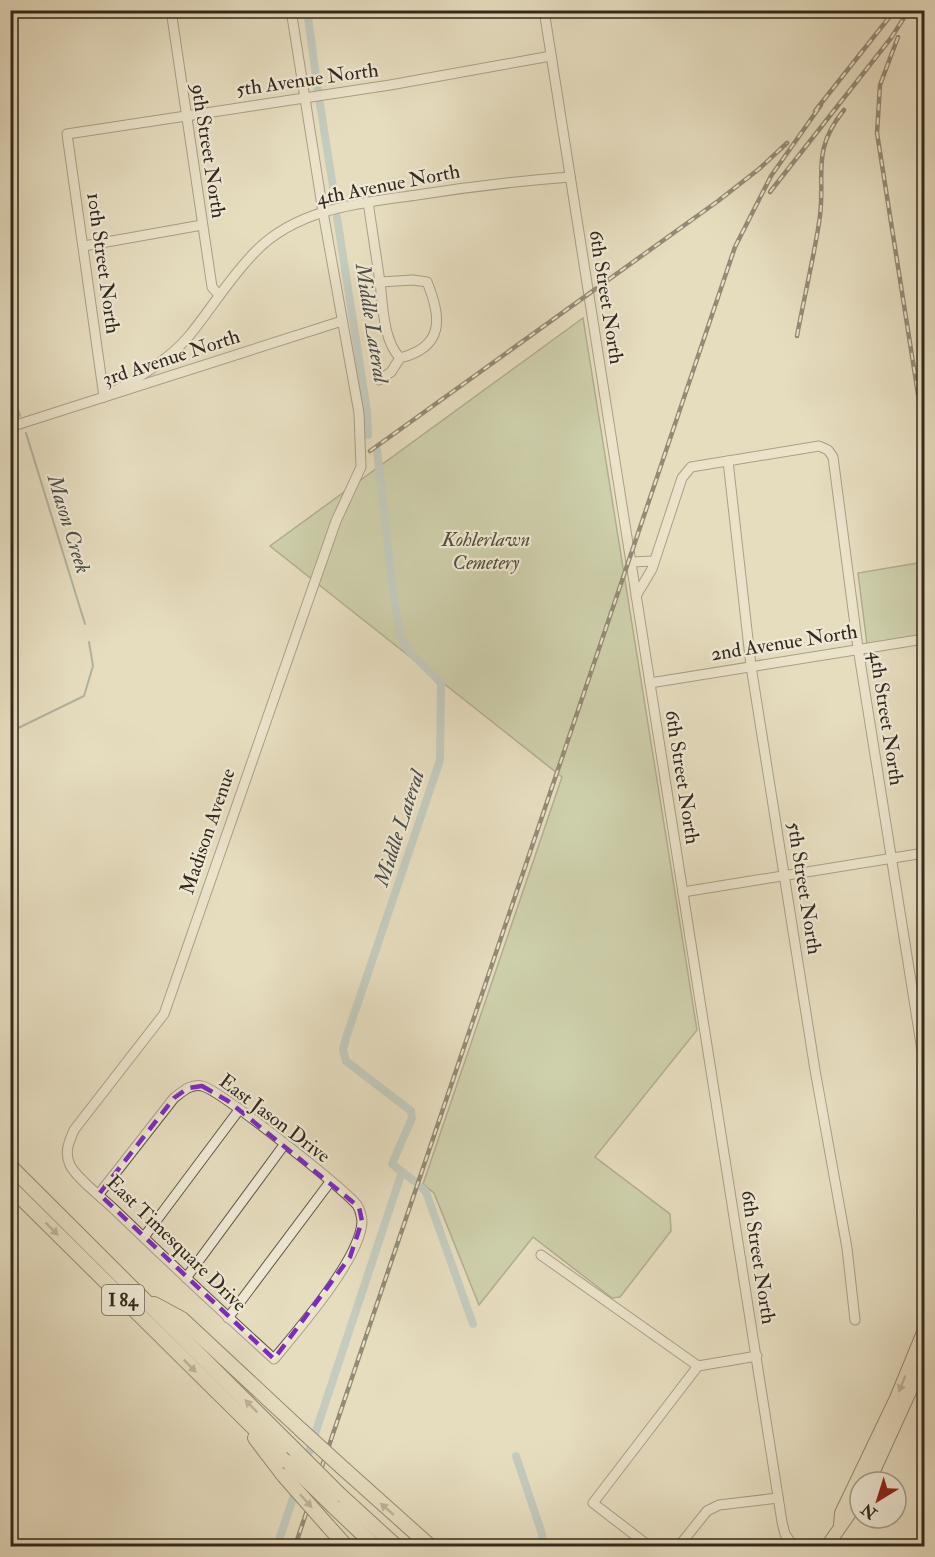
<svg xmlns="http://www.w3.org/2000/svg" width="935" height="1557" font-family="'IM FELL Double Pica',serif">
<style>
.green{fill:#b2c294;stroke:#727558;stroke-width:1.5}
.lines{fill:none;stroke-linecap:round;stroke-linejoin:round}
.stream{stroke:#727f7d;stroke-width:2}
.canal{stroke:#9cb9bd;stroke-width:8}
.minor-casing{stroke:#5f5546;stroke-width:11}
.major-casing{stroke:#32281d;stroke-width:14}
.highway-casing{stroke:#32281d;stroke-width:16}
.minor{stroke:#efe9d5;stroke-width:9}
.major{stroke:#e6ddbf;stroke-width:12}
.highway{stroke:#e6ddbf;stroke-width:14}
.rail-casing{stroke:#32281d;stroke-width:4.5}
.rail{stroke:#efe9d5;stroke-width:2;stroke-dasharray:7;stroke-linecap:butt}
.highway-bridge-casing{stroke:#32281d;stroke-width:16;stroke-linecap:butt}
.highway-bridge{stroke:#e6ddbf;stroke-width:14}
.oneway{fill:#8c826e}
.marked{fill:none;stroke:#7b2cbf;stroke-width:4.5;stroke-dasharray:12 8;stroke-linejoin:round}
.labels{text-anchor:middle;stroke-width:4.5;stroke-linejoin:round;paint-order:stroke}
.shield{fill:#efe9d5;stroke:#6b6254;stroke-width:1.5}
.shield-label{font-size:18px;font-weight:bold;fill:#32281d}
.street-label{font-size:20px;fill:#32281d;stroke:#efe9d5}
.park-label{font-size:20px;font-style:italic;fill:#524e3b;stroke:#efe9d5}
.water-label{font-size:21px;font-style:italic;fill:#4c4c45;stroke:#efe9d5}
</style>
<rect width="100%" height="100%" fill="#e6ddbf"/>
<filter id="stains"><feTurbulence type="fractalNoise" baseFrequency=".00333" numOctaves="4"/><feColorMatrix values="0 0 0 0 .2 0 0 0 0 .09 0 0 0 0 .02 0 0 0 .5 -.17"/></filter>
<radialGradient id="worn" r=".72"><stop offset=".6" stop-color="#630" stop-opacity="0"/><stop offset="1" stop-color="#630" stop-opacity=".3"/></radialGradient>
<!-- green -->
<g class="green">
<polygon points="583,318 697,1030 595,1157 670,1214 671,1231 620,1297 612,1298 533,1237 479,1305 434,1193 423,1184 562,777 270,546"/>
<polygon points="924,562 924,635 867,644 858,573"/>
</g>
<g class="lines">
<!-- stream -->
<g class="stream">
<polyline points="10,386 20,416"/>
<polyline points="26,433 85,624"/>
<polyline points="10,732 84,696 93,666 89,642"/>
</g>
<!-- canal -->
<g class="canal">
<polyline points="307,10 318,91"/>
<polyline points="320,104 335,200"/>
<polyline points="337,217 367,411 368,435"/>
<polyline points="377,450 393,592 401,639 408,650 441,683 440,760 346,1038 343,1050 346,1061 411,1111 412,1118 392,1164 414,1181"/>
<polyline points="421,1187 426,1192 473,1324"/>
<polyline points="516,1456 542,1534 543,1546"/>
<polyline points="306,1461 402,1172"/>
<polyline points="277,1546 296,1489"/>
</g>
<!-- minor casing -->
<g class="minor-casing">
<g id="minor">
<polyline points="171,10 212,287 218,294"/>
<polyline points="544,10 782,1522 785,1534 793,1546"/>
<path d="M551 56 390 85 67 134 104 397C134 380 166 363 189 336 212 308 230 277 256 251 298 208 361 203 417 195 468 187 518 181 570 177"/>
<polyline points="368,202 380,282"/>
<polyline points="84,246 202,225"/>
<path d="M413 280 427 282C442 318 444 347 400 358 383 340 383 306 380 282Z"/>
<polyline points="379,380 391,372 400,358"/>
<polyline points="10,427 342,321"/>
<polyline points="728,461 751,666 815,1070 847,1248 855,1320"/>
<polyline points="631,562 654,561"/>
<polyline points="636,596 652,569 682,478 691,467 819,446 828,450 833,457 858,648 924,1063"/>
<polyline points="650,683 924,639"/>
<polyline points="683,892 924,853"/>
<path d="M99 1194 174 1098C182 1092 191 1083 202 1086 220 1090 343 1188 357 1205 360 1209 362 1218 362 1222 360 1259 298 1330 274 1359 220 1310 168 1261 116 1211 104 1199 77 1179 70 1165 64 1152 69 1142 74 1130L164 1014 336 521 361 467 359 413 323 212 291 10"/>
<polyline points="144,1237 239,1110"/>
<polyline points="541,1255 698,1366 757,1356"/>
<polyline points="186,1278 284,1145"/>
<polyline points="228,1318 330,1182"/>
<polyline points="649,1546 593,1503 698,1366"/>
<polyline points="679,1546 707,1511 719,1505 778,1498"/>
</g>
</g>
<!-- major casing -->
<g class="major-casing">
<g id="major">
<polyline points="869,1482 924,1361"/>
<polyline points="840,1526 841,1513 896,1398 924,1330"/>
<polyline points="827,1546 860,1499"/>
</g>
</g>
<!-- highway casing -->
<g class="highway-casing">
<g id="highway">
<polyline points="10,1166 292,1447"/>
<polyline points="10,1187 288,1462"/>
<polyline points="154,1304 182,1319 300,1429"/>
<polyline points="255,1438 284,1476"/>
<polyline points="345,1470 430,1546"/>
<polyline points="339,1494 396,1546"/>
<polyline points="334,1507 375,1546"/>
<polyline points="328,1526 346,1546"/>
</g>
</g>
<!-- minor -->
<use href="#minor" class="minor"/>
<!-- major -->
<use href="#major" class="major"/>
<!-- highway -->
<use href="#highway" class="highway"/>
<!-- rail casing -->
<g class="rail-casing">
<g id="rail">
<polyline points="898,37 880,85 877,133 923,426"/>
<polyline points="815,111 895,10"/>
<polyline points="770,192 891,38 909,10"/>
<path d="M797 336C804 298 813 261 819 223 827 177 809 153 844 110"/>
<polyline points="370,451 718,201 759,169 787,143"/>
<polyline points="295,1546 735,247 771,176 821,105"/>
</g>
</g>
<!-- rail -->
<use href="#rail" class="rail"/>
<!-- highway-bridge casing -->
<g class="highway-bridge-casing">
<g id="highway-bridge">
<polyline points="300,1429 345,1470"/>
<polyline points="292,1447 339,1494"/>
<polyline points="288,1462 334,1507"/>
<polyline points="284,1476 328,1526"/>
</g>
</g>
<!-- highway-bridge -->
<use href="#highway-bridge" class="highway-bridge"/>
</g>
<!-- one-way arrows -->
<defs><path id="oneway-solid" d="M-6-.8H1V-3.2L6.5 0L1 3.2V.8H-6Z" transform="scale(1.5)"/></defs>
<g class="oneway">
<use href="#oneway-solid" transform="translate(52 1229) rotate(45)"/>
<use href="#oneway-solid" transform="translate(190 1366) rotate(45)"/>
<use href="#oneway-solid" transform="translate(902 1384) rotate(112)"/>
<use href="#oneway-solid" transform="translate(251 1406) rotate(-135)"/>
<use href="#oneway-solid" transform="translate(306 1501) rotate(48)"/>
<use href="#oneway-solid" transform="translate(387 1509) rotate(-139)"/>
</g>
<!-- marked area -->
<path d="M0 0H935V1557H0ZM202 1086 228 1101 359 1207 362 1221 350 1257 274 1359 99 1194 174 1098 188 1088Z" fill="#e6ddbf" fill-opacity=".55" fill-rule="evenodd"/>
<path class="marked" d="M202 1086 228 1101 359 1207 362 1221 350 1257 274 1359 99 1194 174 1098 188 1088Z"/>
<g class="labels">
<!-- shield labels -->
<rect class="shield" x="102" y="1285" width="42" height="30" rx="4.5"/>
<g class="shield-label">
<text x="123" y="1306">I 84</text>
</g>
<!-- street labels -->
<g class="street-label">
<text transform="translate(307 79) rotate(-8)" y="7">5th Avenue North</text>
<text transform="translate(209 151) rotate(81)" y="7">9th Street North</text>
<text transform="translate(388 184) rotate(-11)" y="7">4th Avenue North</text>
<text transform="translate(104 263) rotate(82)" y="7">10th Street North</text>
<text transform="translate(607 297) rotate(81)" y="7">6th Street North</text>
<text transform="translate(171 357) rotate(-18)" y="7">3rd Avenue North</text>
<text transform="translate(784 642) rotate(-9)" y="7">2nd Avenue North</text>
<text transform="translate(887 718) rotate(81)" y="7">4th Street North</text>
<text transform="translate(683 777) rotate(81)" y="7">6th Street North</text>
<text transform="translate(207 831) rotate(-71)" y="7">Madison Avenue</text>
<text transform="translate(805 888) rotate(81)" y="7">5th Street North</text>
<text transform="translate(275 1118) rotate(37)" y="7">East Jason Drive</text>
<text transform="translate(177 1243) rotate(44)" y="7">East Timesquare Drive</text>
<text transform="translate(759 1257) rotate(81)" y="7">6th Street North</text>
</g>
<!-- park labels -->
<g class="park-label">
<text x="486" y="546">Kohlerlawn<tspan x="486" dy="23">Cemetery</tspan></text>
</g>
<!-- water labels -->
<g class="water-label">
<text transform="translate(372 323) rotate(81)" y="7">Middle Lateral</text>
<text transform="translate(69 524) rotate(73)" y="7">Mason Creek</text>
<text transform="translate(399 828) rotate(-72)" y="7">Middle Lateral</text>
</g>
</g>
<!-- margin -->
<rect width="935" height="1557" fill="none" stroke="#e6ddbf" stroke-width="36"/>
<rect x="12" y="12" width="911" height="1533" fill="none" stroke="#32281d" stroke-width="3"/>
<rect x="18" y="18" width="899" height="1521" fill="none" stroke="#32281d" stroke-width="1.5"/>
<!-- north arrow -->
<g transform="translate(878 1500) rotate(218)"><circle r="28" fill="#efe9d5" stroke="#a39c8b" stroke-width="1.5"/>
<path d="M0-4.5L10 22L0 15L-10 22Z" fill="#8f2418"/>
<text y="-9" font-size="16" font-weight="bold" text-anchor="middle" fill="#32281d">N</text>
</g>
<rect width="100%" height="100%" filter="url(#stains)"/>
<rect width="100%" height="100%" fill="url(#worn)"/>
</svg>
